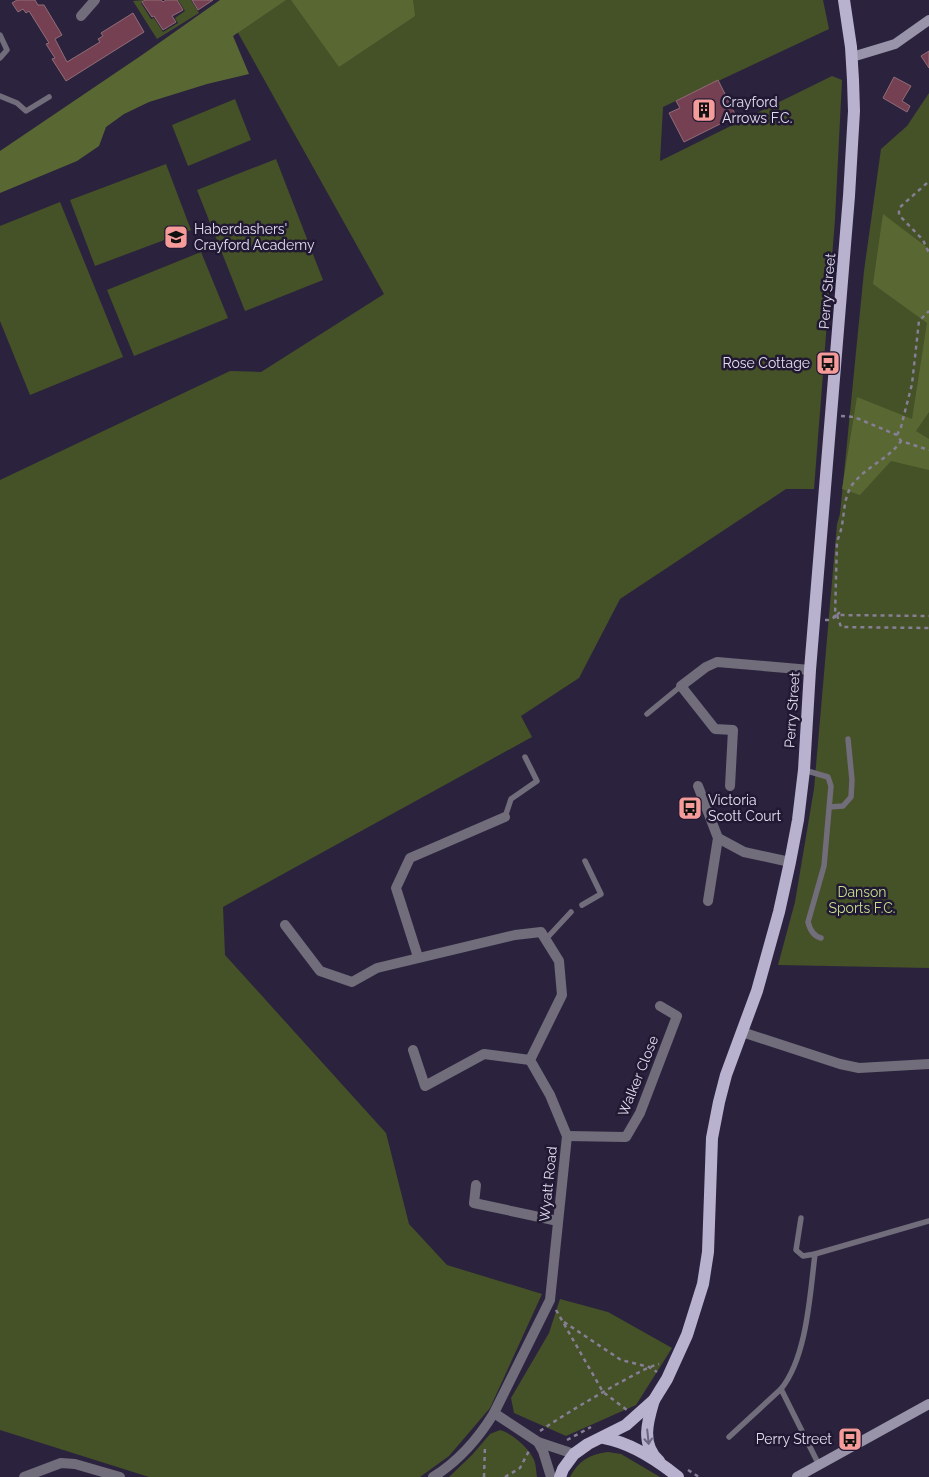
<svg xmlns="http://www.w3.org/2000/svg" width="929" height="1477" viewBox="0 0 929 1477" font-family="Raleway,sans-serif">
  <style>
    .green { fill: #455126 }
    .forest { fill: #596833 }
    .building { fill: #764053; stroke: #906c77 }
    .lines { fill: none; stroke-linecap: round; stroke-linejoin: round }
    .path { stroke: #867f96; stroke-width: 2.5; stroke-dasharray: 4 4; stroke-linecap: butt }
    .lane { stroke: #716d7b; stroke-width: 5.5 }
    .street { stroke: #716d7b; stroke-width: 10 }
    .secondary { stroke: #9994aa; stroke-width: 10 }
    .primary { stroke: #b9b2cf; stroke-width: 12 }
    .oneway { stroke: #6d6681 }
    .labels { text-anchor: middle; stroke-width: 5; stroke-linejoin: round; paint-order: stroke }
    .poi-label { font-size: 14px; fill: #e2ddef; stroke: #211933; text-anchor: start }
    .street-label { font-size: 14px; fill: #e2ddef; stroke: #211933 }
    .park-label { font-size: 14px; fill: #c7df8e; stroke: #211933 }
  </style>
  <rect width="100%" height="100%" fill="#2b233e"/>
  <g class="green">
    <polygon points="144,0 141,3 151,19 154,18 163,32 178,23 175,18 185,11 178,0 191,0 199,13 157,39 133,1"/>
    <polygon points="233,0 823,0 829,29 663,107 660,161 832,76 842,80 835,219 814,489 786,489 620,599 579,678 521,716 532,737 223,907 225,955 386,1133 409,1224 447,1265 542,1294 490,1408 449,1456 420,1477 149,1477 0,1430 0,480 230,371 261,372 384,294 223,6"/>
    <polygon points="929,93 929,968 778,965 795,902 814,789 837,524 840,514 864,271 881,149 907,126"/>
    <polygon points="235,99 251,140 188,166 172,125"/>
    <polygon points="276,159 323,280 245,311 197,190"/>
    <polygon points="166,164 191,230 95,266 70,200"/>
    <polygon points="60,202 123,357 30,395 0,321 0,226"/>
    <polygon points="201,252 228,318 134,356 107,290"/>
    <polygon points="560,1299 608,1312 672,1348 636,1405 566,1436 514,1413 511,1398 549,1333"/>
    <path d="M 500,1430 C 511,1433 528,1447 533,1458 C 536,1463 536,1470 537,1477 L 449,1477 L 472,1455 L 490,1434 Z"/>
    <path d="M 608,1452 L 621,1454 L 660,1477 L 570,1477 C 578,1461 590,1454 608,1452 Z"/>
  </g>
  <g class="forest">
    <polygon points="220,0 286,0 233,36 249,74 207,84 149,102 124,114 106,127 99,146 77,161 0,193 0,151 142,55"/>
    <polygon points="291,0 413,0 415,16 339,67"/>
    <polygon points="883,214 929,249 929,412 916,431 929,439 929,470 891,461 860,495 842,489 857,397 912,419 927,323 873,284"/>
  </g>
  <g class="building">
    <polygon points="17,0 35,0 38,5 44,5 62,35 55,39 67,62 100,42 98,39 103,36 101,33 133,13 144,32 66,81 52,59 55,58 46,44 49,43 29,11 26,13 23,9 18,12 12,3"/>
    <polygon points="145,0 161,0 163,2 166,0 177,0 183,10 172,16 176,22 163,30 154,16 152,17 142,2"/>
    <polygon points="192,0 213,0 198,10"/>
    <polygon points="929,51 929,68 921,56"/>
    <polygon points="894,77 911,86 902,101 910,106 907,112 883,98"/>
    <polygon points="718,80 736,116 684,142 669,113 680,108 676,101"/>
  </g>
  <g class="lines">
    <g class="path">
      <polyline points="927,183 899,208 899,215 923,240 929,253"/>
      <polyline points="841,416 854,417 897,435 901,441 929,450"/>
      <polyline points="897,435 901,427 912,384 919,321 929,311"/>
      <polyline points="837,615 841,627 929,628"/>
      <polyline points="837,615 840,612"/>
      <polyline points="833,617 837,615 929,616"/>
      <path d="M 825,620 L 828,620 L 835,617 L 837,541 C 846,523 841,502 852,485 C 865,467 890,458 901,441"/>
      <polyline points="556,1310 603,1392 627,1410"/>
      <polyline points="564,1322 621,1360 649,1367 657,1372"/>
      <path d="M 540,1431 C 565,1414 591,1399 617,1384 C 631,1377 644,1368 659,1364"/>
      <polyline points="567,1440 591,1427"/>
      <polyline points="688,1470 699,1477"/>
      <polyline points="484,1477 485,1446"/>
      <polyline points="505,1477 520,1468 530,1449"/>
    </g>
    <g class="lane">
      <polyline points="0,35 7,50 0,58"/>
      <polyline points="0,96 17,103 26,111 49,97"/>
      <polyline points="647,714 681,686"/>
      <path d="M 804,770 L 828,777 L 831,786 L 824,866 L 808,922 C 810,930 813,936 821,938"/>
      <polyline points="830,807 843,806 851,797 852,780 848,739"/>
      <polyline points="505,817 511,799 537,781 525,757"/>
      <polyline points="582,905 601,894 585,861"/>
      <polyline points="546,939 571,912"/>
      <path d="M 801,1218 L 796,1250 L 803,1256 L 815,1254 C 810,1294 807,1357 781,1389 L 819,1465"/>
      <polyline points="815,1254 929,1221"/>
      <polyline points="729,1437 781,1389"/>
    </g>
    <g class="street">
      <polyline points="81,16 95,0"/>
      <polyline points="698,786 718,838 708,901"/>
      <polyline points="730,786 733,730 715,729 681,686 706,667 717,662 810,670"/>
      <polyline points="718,838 744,852 790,862"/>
      <path d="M 285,925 L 320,971 L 352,982 L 377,968 L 515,935 L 541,932 L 559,961 L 562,995 L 530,1060 L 550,1095 L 567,1136 L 550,1300 L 494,1413 C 478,1439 459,1461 433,1477"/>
      <polyline points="418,957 396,888 410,858 505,817"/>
      <polyline points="742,1032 840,1064 859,1068 929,1064"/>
      <polyline points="413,1050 425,1086 484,1054 530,1060"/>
      <polyline points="567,1136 626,1137 640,1113 677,1016 660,1006"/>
      <polyline points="476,1185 474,1203 558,1221"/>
      <polyline points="494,1413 538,1442 574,1454"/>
      <polyline points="538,1442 543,1451 551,1477"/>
      <polyline points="24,1477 61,1463 75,1464 120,1477"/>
    </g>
    <g class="secondary">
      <polyline points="852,57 895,44 929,20"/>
      <polyline points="797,1477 929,1404"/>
    </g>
    <g class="primary">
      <path d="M 654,1400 C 648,1420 640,1444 659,1461"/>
      <path d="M 604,1438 C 631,1443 657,1460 678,1477"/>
      <polyline points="560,1477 563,1469 574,1454 588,1444 626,1425 654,1400 667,1379 687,1335 703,1284 708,1252 712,1138 719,1102 726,1075 757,991 779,912 790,862 798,820 804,770 810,670 849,196 854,111 853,80 851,47 844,0"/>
    </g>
  </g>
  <defs><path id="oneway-shaft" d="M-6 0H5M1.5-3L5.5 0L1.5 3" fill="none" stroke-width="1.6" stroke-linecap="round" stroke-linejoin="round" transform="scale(1.25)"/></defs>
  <use class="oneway" href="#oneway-shaft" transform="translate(648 1437) rotate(84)"/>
  <defs>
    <g id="building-square" transform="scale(1.25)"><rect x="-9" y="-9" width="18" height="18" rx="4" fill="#f59b9a" stroke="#211933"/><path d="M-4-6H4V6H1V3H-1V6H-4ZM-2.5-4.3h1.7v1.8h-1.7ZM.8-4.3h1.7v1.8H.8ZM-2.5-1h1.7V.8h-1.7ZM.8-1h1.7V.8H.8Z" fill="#111"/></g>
    <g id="school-square" transform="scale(1.25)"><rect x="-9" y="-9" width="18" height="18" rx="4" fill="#f59b9a" stroke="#211933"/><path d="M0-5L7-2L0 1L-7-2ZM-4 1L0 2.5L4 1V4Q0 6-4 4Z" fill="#111"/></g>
    <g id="bus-square" transform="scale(1.25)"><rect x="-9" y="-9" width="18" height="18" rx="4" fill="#f59b9a" stroke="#211933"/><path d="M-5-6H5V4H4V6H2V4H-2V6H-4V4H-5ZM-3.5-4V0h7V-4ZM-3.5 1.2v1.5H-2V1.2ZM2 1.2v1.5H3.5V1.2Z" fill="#111"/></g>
  </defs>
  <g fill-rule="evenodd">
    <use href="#building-square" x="704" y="110"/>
    <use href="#school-square" x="176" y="237"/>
    <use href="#bus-square" x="828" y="363"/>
    <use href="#bus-square" x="690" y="808"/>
    <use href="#bus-square" x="850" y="1439"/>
  </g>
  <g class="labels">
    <g class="poi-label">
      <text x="722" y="107">Crayford<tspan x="722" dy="16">Arrows F.C.</tspan></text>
      <text x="194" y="234">Haberdashers'<tspan x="194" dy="16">Crayford Academy</tspan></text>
      <text x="810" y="368" text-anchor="end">Rose Cottage</text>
      <text x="708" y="805">Victoria<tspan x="708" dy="16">Scott Court</tspan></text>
      <text x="832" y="1444" text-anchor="end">Perry Street</text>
    </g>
    <g class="street-label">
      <text transform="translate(827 291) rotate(-85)" y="5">Perry Street</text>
      <text transform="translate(792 710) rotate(-86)" y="5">Perry Street</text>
      <text transform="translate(638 1076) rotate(-68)" y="5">Walker Close</text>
      <text transform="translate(548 1184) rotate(-84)" y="5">Wyatt Road</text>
    </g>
    <g class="park-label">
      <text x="862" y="897">Danson<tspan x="862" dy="16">Sports F.C.</tspan></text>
    </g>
  </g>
</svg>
